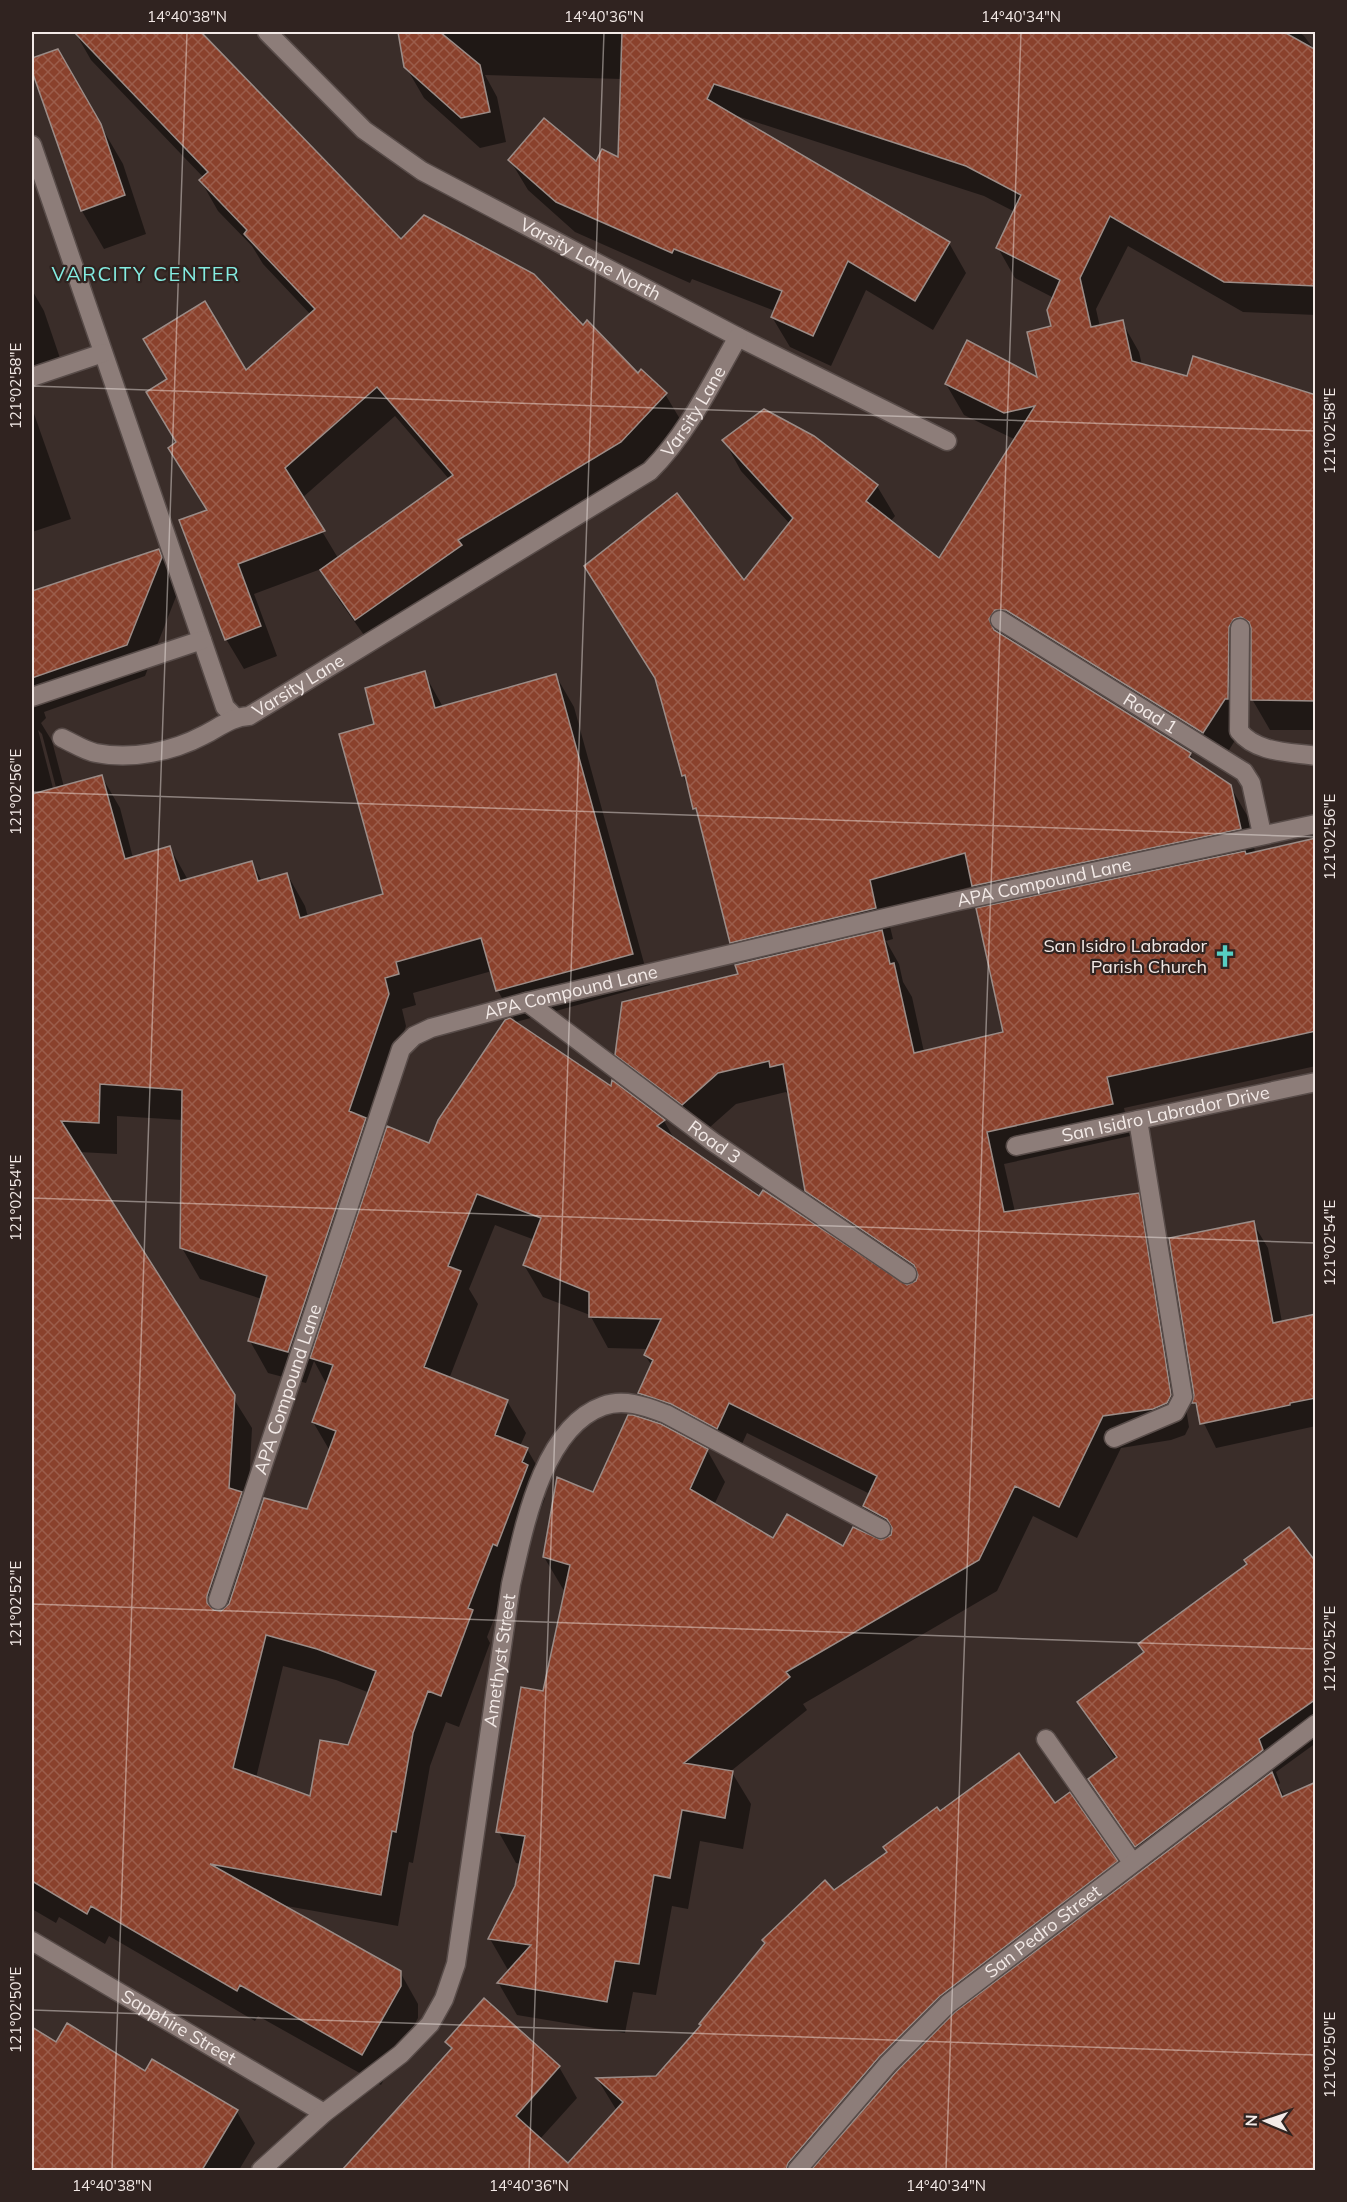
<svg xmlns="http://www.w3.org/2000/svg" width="1347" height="2202" viewBox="0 0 1347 2202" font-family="Mulish,sans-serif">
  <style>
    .shadow { fill: #0007; fill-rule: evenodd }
    .building { fill: url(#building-cross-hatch); stroke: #9b8c87; stroke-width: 1.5; fill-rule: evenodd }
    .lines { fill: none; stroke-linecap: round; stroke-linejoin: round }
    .minor-casing { stroke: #584c49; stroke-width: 21 }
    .minor { stroke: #8d7d79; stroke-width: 18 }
    .ticks { fill: none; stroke: #f3eae7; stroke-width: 1.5; stroke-opacity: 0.45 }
    .labels { text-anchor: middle; stroke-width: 4.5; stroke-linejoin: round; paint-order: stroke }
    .street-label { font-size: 18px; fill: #f3eae7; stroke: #302320 }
    .poi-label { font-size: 18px; fill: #f3eae7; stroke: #302320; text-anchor: end }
    .neighbourhood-label { font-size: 20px; letter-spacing: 1.5px; fill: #84eee3; stroke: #302320 }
    .neatline { fill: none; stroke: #f3eae7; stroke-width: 2 }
    .ticks-label { font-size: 15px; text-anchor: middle; fill: #f3eae7 }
  </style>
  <defs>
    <pattern id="building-cross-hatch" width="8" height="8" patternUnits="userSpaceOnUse" patternTransform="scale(1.5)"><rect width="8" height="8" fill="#8a412c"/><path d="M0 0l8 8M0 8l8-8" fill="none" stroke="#9b5d4b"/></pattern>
  </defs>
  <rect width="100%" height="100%" fill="#3a2d29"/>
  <g class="shadow">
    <path d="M 75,32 L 199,32 L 401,241 L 583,327 L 638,375 L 665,394 L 683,424 L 638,472 L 374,649 L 339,600 L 321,569 L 254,594 L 277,656 L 244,669 L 226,639 L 208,511 L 177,443 L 169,380 L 245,372 L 311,315 L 263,264 L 252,246 L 218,211 L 201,181 L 204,178 L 91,60 ZM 395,416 L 449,479 L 338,558 L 302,498 Z"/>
    <path d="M 398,32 L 1299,32 L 1304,36 L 1316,52 L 1316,315 L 1243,312 L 1128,246 L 1096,309 L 1100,327 L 1122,322 L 1139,352 L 1142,365 L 1188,378 L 1316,396 L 1316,730 L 1270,730 L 1252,699 L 1253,647 L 1246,659 L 1242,729 L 1221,763 L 1025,641 L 1011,642 L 1190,754 L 1196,764 L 1230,786 L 1248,817 L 1255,852 L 1316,839 L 1316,1066 L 1124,1108 L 1130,1136 L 1004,1164 L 1015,1212 L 1138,1195 L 1156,1226 L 1189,1427 L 1185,1435 L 1171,1440 L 1121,1448 L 1077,1538 L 1033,1516 L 997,1591 L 803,1704 L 807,1710 L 731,1771 L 751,1804 L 743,1849 L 700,1841 L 688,1909 L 672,1906 L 656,1995 L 633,1992 L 625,2033 L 517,2015 L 499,1984 L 511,1970 L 508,1970 L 490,1939 L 517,1887 L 521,1864 L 516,1863 L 498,1831 L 544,1692 L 566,1590 L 563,1589 L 544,1557 L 594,1494 L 657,1425 L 639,1393 L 652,1366 L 645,1355 L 648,1349 L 608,1348 L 590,1315 L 543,1297 L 524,1265 L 535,1240 L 495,1225 L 469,1289 L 478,1304 L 449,1379 L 507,1401 L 526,1433 L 520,1446 L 527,1449 L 545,1480 L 541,1491 L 545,1498 L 515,1576 L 511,1575 L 487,1637 L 490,1643 L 459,1727 L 446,1722 L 430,1766 L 413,1863 L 409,1862 L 398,1926 L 281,1905 L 400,1972 L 418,2004 L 418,2018 L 381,2085 L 258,2016 L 255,2021 L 109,1936 L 105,1944 L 59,1917 L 56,1923 L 32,1909 L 32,593 L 158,551 L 179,589 L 145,676 L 44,712 L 46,718 L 41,723 L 52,741 L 64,787 L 102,777 L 120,808 L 133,858 L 170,848 L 188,880 L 252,863 L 262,881 L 287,874 L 305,906 L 308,917 L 385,895 L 376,725 L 424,673 L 443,707 L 556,676 L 574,707 L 650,985 L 516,1022 L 498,991 L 492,971 L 413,993 L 416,1005 L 402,1009 L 406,1026 L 371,1129 L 382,1148 L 664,1121 L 675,1140 L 760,1198 L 900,1285 L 912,1286 L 914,1283 L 825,1222 L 806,1190 L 790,1098 L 786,1092 L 736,1104 L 701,1135 L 635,1086 L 617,1054 L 740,975 L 744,964 L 731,942 L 699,815 L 683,776 L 744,583 L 790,524 L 741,471 L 724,440 L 877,486 L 895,516 L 890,522 L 939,560 L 1016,440 L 964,415 L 946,384 L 1040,380 L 1053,327 L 1054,298 L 1015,278 L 998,248 L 1015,212 L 984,196 L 734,115 L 949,243 L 966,273 L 933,330 L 866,290 L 831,366 L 790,347 L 772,317 L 775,311 L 692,279 L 690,283 L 575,232 L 528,190 L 510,160 L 597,164 L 619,159 L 622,79 L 485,75 L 497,97 L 506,142 L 480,148 L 424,98 L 406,67 ZM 38,730 L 42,734 L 58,795 L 55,796 ZM 973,886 L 986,908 L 1005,1034 L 924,1052 L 912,997 L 903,982 L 899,964 L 886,941 L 893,939 L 886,910 ZM 117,1116 L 183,1120 L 182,1248 L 200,1279 L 262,1299 L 250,1341 L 268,1373 L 306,1383 L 314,1361 L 327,1385 L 313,1422 L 330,1451 L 307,1511 L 258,1521 L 248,1504 L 252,1428 L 79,1152 L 117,1154 ZM 670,1429 L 691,1435 L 735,1459 L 747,1433 L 870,1494 L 864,1506 L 885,1539 L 844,1548 L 773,1540 L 714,1505 L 725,1482 L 707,1450 ZM 283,1666 L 336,1680 L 370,1693 L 349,1747 L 311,1798 L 256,1778 Z"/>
    <polygon points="57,51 123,164 146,234 104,249 82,211 32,67 32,60"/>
    <polygon points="32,290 44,311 64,370 32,381"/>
    <polygon points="32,408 71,519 32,532"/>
    <polygon points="1253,1223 1268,1248 1282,1322 1316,1316 1316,1426 1216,1448 1194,1403"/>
    <polygon points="1316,1565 1316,1743 1276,1772 1280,1783 1278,1785 1285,1797 1316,1784 1316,2170 344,2170 452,2050 447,2042 559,2067 577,2098 540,2139 568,2165 617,2111 598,2080 657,2078 834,1892 939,1813 1055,1805 1116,1862 1128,1883 1148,1868 1090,1779 1116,1760 1079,1702"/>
    <polygon points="32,2029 57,2044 146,2073 237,2112 255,2143 239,2170 32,2170"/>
  </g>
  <g class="building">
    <polygon points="74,32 201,32 401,239 424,215 534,274 583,325 587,320 638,373 641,369 667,393 621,442 458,540 462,545 355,620 320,570 453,475 377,387 285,468 325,531 238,564 261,626 225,640 179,520 207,510 168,448 176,442 146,392 167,379 143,339 205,301 246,370 315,309 244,234 247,230 199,180 208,172"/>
    <polygon points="398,32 440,32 480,65 490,112 461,118 404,67"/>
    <polygon points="622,32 1284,32 1316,50 1316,286 1224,282 1110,216 1080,278 1091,327 1123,320 1132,361 1187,376 1193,356 1316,395 1316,701 1251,700 1251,628 1249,622 1241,617 1234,619 1229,627 1228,699 1225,699 1203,733 1006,610 995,610 989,619 994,630 1191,753 1189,757 1231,785 1241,829 972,886 965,853 870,880 876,908 730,943 696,808 693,809 685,775 682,776 655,678 584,566 677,493 744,580 793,518 722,440 764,409 814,436 878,485 866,501 939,558 1035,406 1004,413 945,384 967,340 1037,377 1027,332 1051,326 1047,310 1060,280 996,248 1021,195 966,166 714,84 707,99 950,242 915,301 848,261 813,336 771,317 782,291 674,249 672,253 556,202 508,160 544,118 596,161 602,149 618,157"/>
    <polygon points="58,49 101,124 125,195 81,211 32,71 32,58"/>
    <polygon points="159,549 162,557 127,645 32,678 32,591"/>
    <path d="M 425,671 L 435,708 L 556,674 L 633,954 L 496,991 L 481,938 L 396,962 L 399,974 L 385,978 L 389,994 L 349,1111 L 366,1118 L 288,1352 L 248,1341 L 267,1276 L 180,1248 L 182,1090 L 100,1084 L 99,1123 L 61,1121 L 235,1395 L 229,1488 L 242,1492 L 207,1596 L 207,1603 L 214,1610 L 221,1611 L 229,1604 L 264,1498 L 307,1509 L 336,1431 L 312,1422 L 333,1365 L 310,1358 L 387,1126 L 429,1143 L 438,1120 L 505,1020 L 510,1018 L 611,1086 L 612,1080 L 665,1120 L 657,1126 L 759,1196 L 763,1190 L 907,1285 L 916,1281 L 918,1275 L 914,1265 L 805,1191 L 783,1064 L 770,1067 L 769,1061 L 718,1073 L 682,1105 L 615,1055 L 622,1002 L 738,974 L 735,965 L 882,930 L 890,964 L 894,963 L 914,1053 L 1003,1032 L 976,908 L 1245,851 L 1246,854 L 1316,838 L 1316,1031 L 1107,1077 L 1113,1104 L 987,1132 L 1004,1212 L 1139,1193 L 1171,1395 L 1167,1403 L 1153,1409 L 1103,1416 L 1059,1507 L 1015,1486 L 979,1560 L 786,1672 L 790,1677 L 684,1763 L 733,1771 L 725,1818 L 682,1810 L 670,1878 L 654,1875 L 639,1964 L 615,1961 L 607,2002 L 497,1983 L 531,1945 L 488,1939 L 515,1886 L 525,1836 L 496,1832 L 521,1687 L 543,1691 L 570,1565 L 543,1557 L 557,1477 L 593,1492 L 628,1415 L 633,1415 L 661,1424 L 708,1449 L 690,1489 L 773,1538 L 787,1514 L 843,1546 L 853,1527 L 881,1540 L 891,1535 L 892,1528 L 887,1519 L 863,1506 L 877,1476 L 729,1403 L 717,1429 L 671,1404 L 638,1393 L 653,1360 L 644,1355 L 661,1319 L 589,1317 L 589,1292 L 523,1265 L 541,1218 L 477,1194 L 448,1266 L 461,1271 L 424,1367 L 508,1400 L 495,1435 L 528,1448 L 522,1462 L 528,1465 L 497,1546 L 493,1544 L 468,1608 L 473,1610 L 441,1696 L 428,1691 L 413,1733 L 396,1832 L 392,1831 L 381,1895 L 210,1864 L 401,1971 L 401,1986 L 362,2055 L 240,1985 L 237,1991 L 91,1906 L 87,1914 L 32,1881 L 32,794 L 102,775 L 125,859 L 170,846 L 180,881 L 252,861 L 258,881 L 287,873 L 300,918 L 383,894 L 339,734 L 374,724 L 365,688 ZM 266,1635 L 317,1649 L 376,1671 L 348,1745 L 320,1740 L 310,1796 L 233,1768 Z"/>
    <polygon points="1254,1221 1273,1323 1316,1314 1316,1398 1290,1403 1290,1405 1200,1424 1196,1403 1192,1403 1194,1395 1169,1238"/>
    <polygon points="1289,1527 1316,1562 1316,1699 1259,1739 1263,1750 1135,1847 1088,1779 1117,1757 1077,1702 1144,1652 1138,1644 1247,1564 1244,1560"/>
    <polygon points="1019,1753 1055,1803 1070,1792 1118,1861 940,1996 879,2057 788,2163 786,2170 342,2170 452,2048 445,2042 484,1998 560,2066 516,2116 568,2163 623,2102 596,2078 656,2076 701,2025 699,2024 765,1943 762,1940 825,1880 834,1890 887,1852 883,1847 937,1807 940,1811"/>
    <polygon points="1272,1772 1282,1797 1316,1782 1316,2170 811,2170 896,2072 955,2012"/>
    <polygon points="67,2023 145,2071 152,2059 238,2110 202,2170 32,2170 32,2027 56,2042"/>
  </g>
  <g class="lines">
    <g class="minor-casing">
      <g id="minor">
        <path id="s1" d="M 267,32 L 364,130 L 422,171 L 738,337 L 947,441"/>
        <polyline points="32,145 225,707 235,717"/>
        <polyline points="32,377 103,353"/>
        <path id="s2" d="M 1000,620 L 1244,772 L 1251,783 L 1262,834"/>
        <path d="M 1240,628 L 1239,731 C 1256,753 1290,752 1316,756"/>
        <polyline points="32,697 202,640"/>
        <path id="s3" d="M 62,738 C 73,743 85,751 96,753 C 131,760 172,752 204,735 C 220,727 231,717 249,716 L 650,471 C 688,433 711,384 738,337"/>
        <path id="s4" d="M 527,1002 L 713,1142 L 907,1274"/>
        <path id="s5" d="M 1016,1146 L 1316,1082"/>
        <polyline points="1114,1438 1175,1412 1183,1397 1138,1120"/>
        <path id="s6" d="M 218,1600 L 401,1049 L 414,1036 L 431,1028 L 527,1002 L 953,902 L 1316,824"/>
        <polyline points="1046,1739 1132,1862"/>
        <path id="s7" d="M 32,1941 L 324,2113"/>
        <path id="s8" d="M 261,2170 L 324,2113 L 401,2054 L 430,2024 L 444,1999 L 456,1964 L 511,1584 C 524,1528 542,1428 603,1406 C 624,1398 647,1407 666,1414 L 881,1529"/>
        <path id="s9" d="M 797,2170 L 888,2064 L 948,2004 L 1316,1724"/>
      </g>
    </g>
    <use href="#minor" class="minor"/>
  </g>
  <path class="ticks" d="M 32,386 L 1316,431M 32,792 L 1316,837M 32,1198 L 1316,1243M 32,1604 L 1316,1649M 32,2010 L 1316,2055M 112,2170 L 187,32M 529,2170 L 604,32M 946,2170 L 1021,32"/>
  <defs>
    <g id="church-bare" transform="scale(1.8)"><path d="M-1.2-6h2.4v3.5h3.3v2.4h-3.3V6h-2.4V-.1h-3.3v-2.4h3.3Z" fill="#56cec3" stroke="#302320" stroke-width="2.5" paint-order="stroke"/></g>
  </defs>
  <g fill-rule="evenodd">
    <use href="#church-bare" x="1225" y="956"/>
  </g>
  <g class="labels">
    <g class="street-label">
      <text dy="6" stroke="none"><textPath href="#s1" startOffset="399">Varsity Lane North</textPath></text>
      <text dy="6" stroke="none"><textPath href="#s3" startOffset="742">Varsity Lane</textPath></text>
      <text dy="6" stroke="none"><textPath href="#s3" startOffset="256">Varsity Lane</textPath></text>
      <text dy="6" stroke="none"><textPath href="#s2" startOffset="177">Road 1</textPath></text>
      <text dy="6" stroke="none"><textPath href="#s6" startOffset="1248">APA Compound Lane</textPath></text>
      <text dy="6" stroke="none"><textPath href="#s6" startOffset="762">APA Compound Lane</textPath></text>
      <text dy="6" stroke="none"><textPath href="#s5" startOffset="153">San Isidro Labrador Drive</textPath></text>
      <text dy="6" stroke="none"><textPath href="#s4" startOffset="234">Road 3</textPath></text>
      <text dy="6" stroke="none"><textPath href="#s6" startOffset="222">APA Compound Lane</textPath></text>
      <text dy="6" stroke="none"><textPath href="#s8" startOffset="596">Amethyst Street</textPath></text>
      <text dy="6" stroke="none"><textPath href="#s9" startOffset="344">San Pedro Street</textPath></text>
      <text dy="6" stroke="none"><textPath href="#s7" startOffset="170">Sapphire Street</textPath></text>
    </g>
    <g class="poi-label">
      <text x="1207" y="952">San Isidro Labrador<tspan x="1207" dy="21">Parish Church</tspan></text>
    </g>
    <g class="neighbourhood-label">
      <text x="146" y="281">VARCITY CENTER</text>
    </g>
  </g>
  <rect width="1347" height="2202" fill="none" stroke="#302320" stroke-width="66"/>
  <g transform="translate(1266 2121) rotate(272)" stroke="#302320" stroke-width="4.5" paint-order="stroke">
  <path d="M0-4.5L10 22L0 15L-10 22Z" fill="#f3eae7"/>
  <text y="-9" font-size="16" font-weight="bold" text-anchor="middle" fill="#f3eae7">N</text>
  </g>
  <rect x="33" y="33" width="1281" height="2136" class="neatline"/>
  <g class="ticks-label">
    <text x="187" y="22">14°40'38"N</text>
    <text x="604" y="22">14°40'36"N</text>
    <text x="1021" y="22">14°40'34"N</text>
    <text transform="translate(16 386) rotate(-90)" y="5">121°02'58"E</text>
    <text transform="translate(1330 431) rotate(-90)" y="5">121°02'58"E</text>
    <text transform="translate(16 792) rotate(-90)" y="5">121°02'56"E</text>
    <text transform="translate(1330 837) rotate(-90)" y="5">121°02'56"E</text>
    <text transform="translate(16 1198) rotate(-90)" y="5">121°02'54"E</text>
    <text transform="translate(1330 1243) rotate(-90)" y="5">121°02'54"E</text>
    <text transform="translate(16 1604) rotate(-90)" y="5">121°02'52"E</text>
    <text transform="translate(1330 1649) rotate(-90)" y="5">121°02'52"E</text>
    <text transform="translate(16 2010) rotate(-90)" y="5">121°02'50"E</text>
    <text transform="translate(1330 2055) rotate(-90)" y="5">121°02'50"E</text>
    <text x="112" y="2191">14°40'38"N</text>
    <text x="529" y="2191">14°40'36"N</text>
    <text x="946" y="2191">14°40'34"N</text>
  </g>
</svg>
